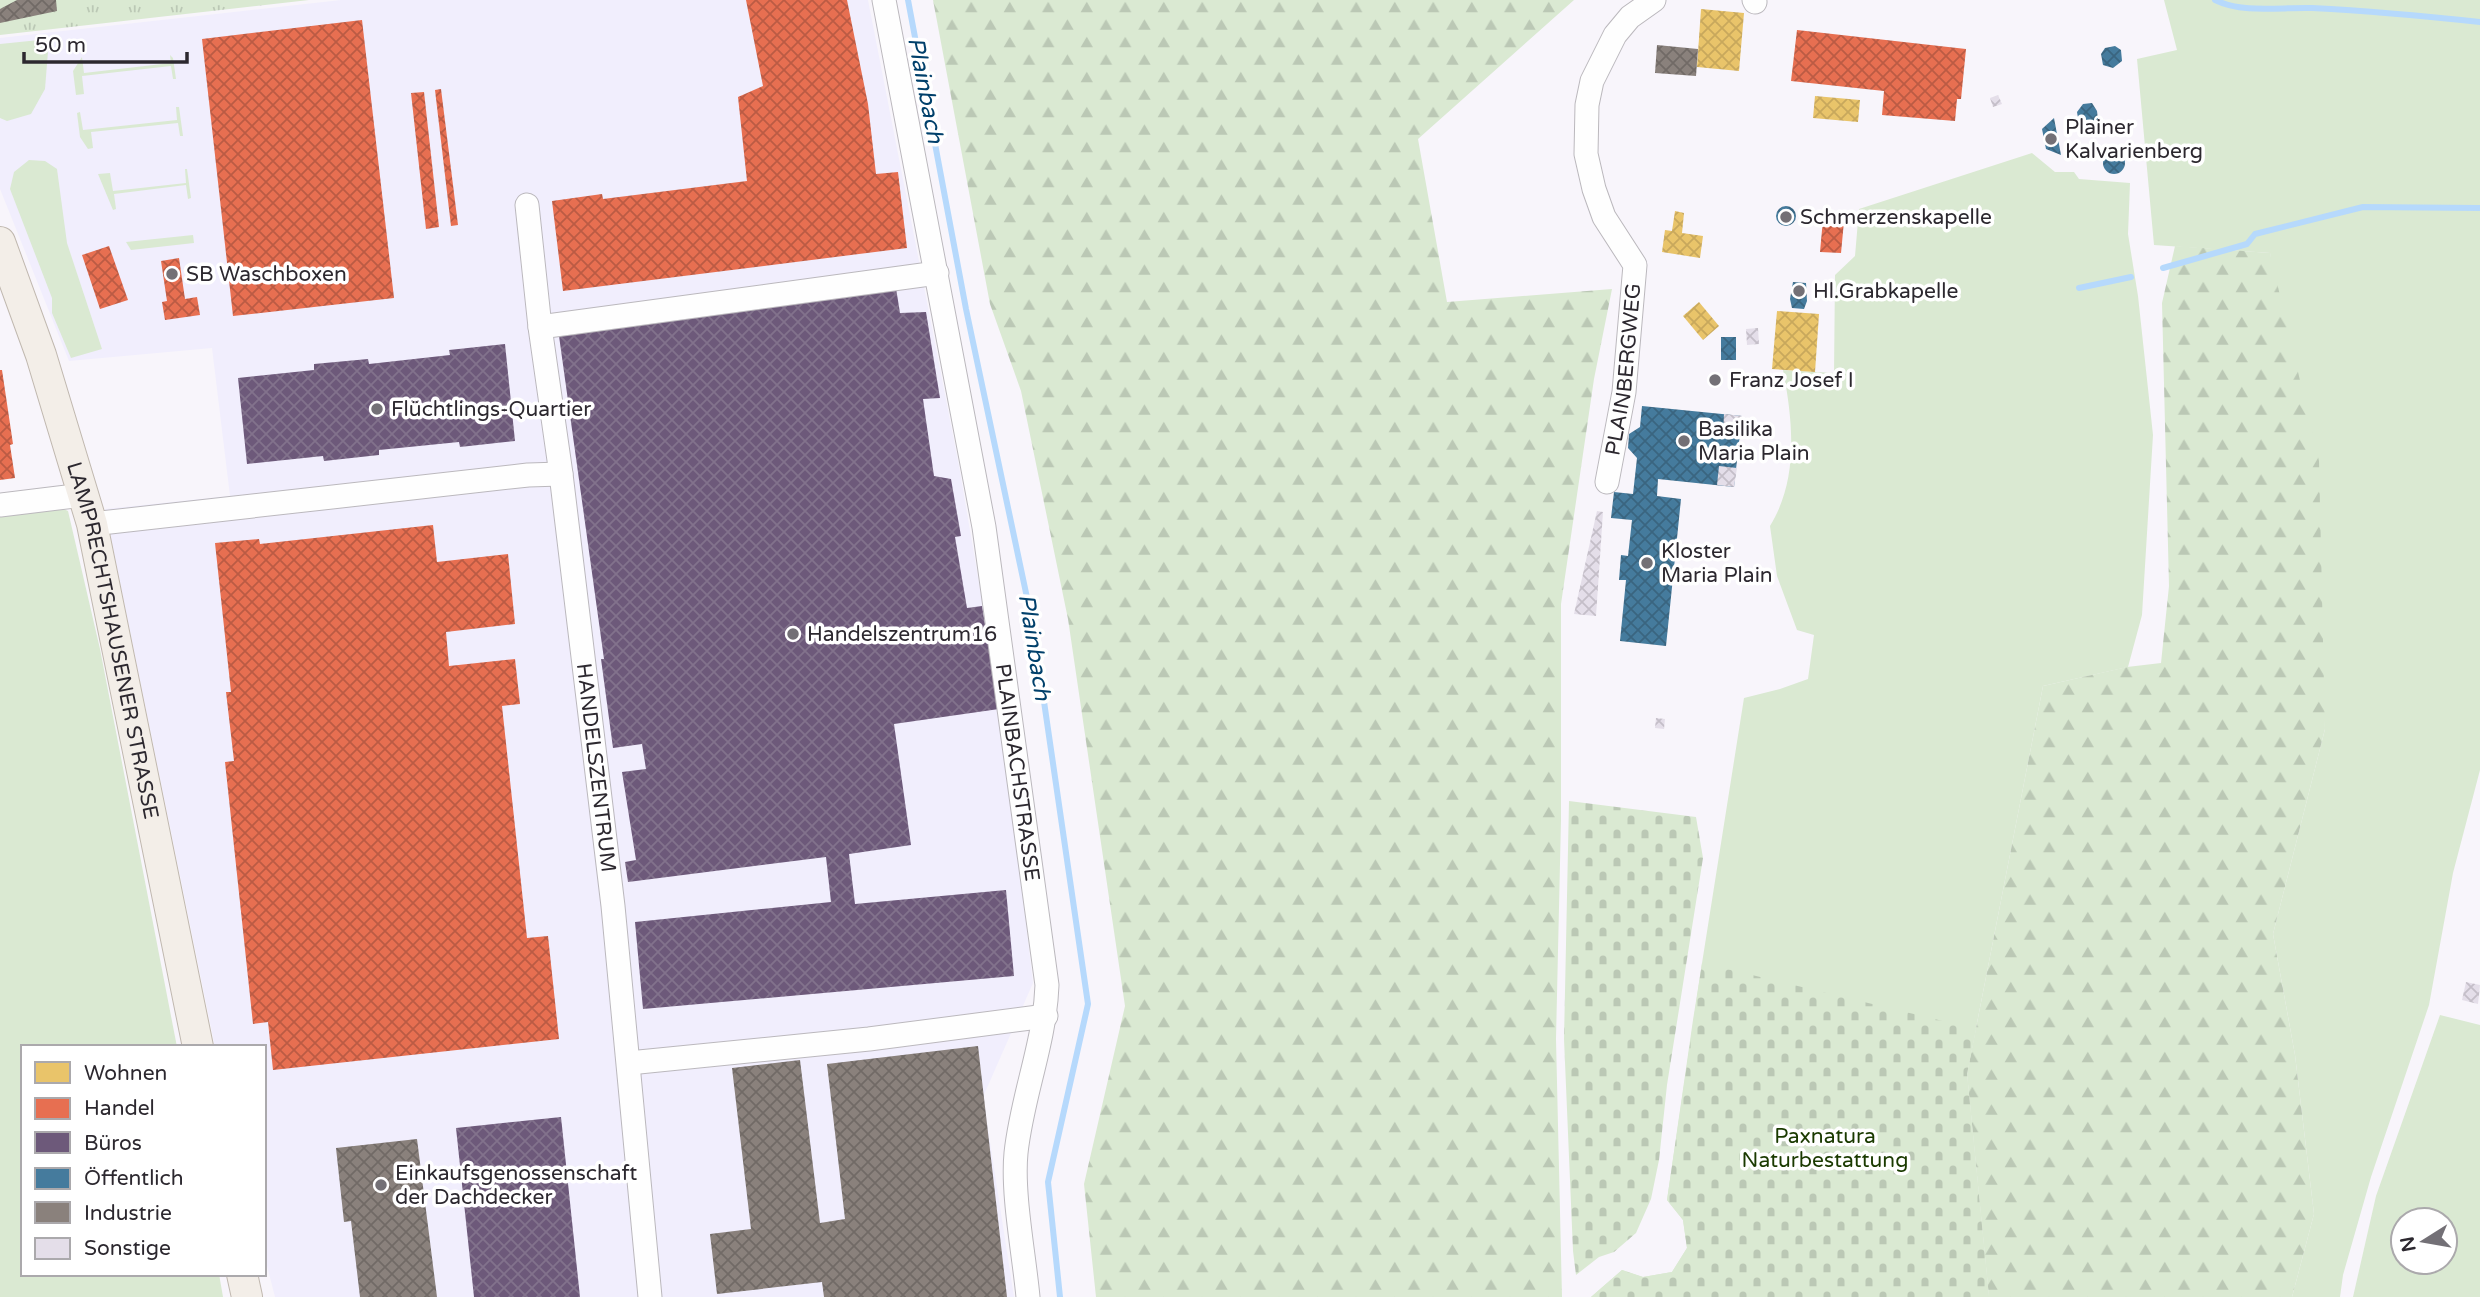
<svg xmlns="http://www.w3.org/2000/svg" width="2480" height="1297" viewBox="0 0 2480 1297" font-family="'Varela Round',sans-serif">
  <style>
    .commercial { fill: #f1eefd }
    .green { fill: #dae9d2; fill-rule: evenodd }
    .forest { fill: url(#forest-firs) }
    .cemetery { fill: url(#cemetery-stones) }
    .park { fill: url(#park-tufts) }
    .homes { fill: url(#homes-cross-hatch) }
    .shops { fill: url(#shops-cross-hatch) }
    .offices { fill: url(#offices-cross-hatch) }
    .public { fill: url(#public-cross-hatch) }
    .industry { fill: url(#industry-cross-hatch) }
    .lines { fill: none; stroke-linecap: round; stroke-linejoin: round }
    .stream { stroke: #b6d9fc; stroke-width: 6 }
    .building { fill: url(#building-cross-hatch) }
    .minor-casing { stroke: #bbb8bd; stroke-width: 25 }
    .major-casing { stroke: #c0b8af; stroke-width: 32 }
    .minor { stroke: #fefefe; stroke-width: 23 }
    .major { stroke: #f3eee8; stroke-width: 30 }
    .poi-dot { fill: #737076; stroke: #fff; stroke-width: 2.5 }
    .labels { text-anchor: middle; stroke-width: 7; stroke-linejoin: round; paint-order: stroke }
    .poi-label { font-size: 21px; fill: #2c282f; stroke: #fff; text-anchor: start }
    .street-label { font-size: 21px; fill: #2c282f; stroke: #fff }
    .park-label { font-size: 21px; fill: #1a3a00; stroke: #fff }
    .water-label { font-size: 23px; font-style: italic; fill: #01406b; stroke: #fff }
  </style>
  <defs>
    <pattern id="forest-firs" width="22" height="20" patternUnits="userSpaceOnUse" patternTransform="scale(1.75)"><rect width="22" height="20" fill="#dae9d2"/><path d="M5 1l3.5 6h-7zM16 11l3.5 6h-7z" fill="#bbc8b5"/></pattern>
    <pattern id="cemetery-stones" width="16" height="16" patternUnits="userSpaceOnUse" patternTransform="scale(1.75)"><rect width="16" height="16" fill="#dae9d2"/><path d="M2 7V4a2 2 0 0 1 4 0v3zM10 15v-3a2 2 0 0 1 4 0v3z" fill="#bbc8b5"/></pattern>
    <pattern id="park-tufts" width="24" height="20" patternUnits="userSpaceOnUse" patternTransform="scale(1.75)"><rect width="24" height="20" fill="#dae9d2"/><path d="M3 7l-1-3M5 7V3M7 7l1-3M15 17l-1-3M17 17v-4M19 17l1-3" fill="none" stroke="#bbc8b5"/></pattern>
    <pattern id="homes-cross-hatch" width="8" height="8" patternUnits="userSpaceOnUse" patternTransform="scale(1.75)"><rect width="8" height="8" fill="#e9c46a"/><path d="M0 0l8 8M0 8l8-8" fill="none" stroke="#c8a85c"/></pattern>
    <pattern id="shops-cross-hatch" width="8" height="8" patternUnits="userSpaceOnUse" patternTransform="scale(1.75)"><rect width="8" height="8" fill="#e76f51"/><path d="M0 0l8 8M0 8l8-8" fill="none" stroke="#bb5b44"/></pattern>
    <pattern id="offices-cross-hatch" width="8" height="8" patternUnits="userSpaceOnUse" patternTransform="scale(1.75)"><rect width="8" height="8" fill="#6d597a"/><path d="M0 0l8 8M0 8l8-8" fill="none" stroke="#82728c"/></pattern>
    <pattern id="public-cross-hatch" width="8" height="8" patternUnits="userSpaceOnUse" patternTransform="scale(1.75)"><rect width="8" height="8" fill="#457b9d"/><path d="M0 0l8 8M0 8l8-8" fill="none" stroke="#3a6580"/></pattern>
    <pattern id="industry-cross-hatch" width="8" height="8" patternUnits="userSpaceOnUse" patternTransform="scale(1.75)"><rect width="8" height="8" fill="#8a817c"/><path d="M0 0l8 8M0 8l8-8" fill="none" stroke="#716a66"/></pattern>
    <pattern id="building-cross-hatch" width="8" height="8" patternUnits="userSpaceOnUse" patternTransform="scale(1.75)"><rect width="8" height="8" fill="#e4dee9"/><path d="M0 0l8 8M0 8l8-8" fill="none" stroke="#c4bec8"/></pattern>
  </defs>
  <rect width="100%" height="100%" fill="#f8f5fb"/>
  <polygon class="commercial" points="341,0 868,0 959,466 1001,712 1033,983 983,1097 1014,1297 275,1297 264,1254 264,1047 215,1047 105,509 230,496 212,348 69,361 0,189 0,38"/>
  <g class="green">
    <polygon points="2164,0 2480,0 2480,770 2453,873 2429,1005 2371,1177 2343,1275 2340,1297 2292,1297 2314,1214 2295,1055 2273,934 2325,729 2270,253 2154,245 2137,59 2177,50"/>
    <polygon points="49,39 45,89 31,114 7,121 0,118 0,44"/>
    <polygon points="170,55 173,58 176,79 173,79 171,66 82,76 84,94 76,95 73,71 82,57 84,73 171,63"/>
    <polygon points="176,107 179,107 183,136 180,136 178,123 91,132 93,148 88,149 80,137 77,113 80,112 83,130 177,120"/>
    <path d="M 2032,153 L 2055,172 L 2074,172 L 2079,179 L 2130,183 L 2128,234 L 2138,296 L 2153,435 L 2142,615 L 2128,667 L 2043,686 L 1967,1074 L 1989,1297 L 1591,1297 L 1622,1270 L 1643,1277 L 1672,1272 L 1687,1248 L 1683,1220 L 1667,1200 L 1693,1020 L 1744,698 L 1780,689 L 1808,679 L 1814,635 L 1797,630 L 1777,576 L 1770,526 C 1799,479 1793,421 1783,370 L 1834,373 L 1835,275 L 1855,256 L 1859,209 Z"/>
    <polygon points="29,160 45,161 57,169 67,243 102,349 71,358 52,313 52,298 10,189 14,172"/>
    <polygon points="185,169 187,169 191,198 188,199 186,185 114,194 116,209 113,210 98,174 110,173 113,191 186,183"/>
    <polygon points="193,235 194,243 131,250 126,242"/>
    <polygon points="55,505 68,511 100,649 177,1047 23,1047 23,1274 219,1274 223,1297 0,1297 0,513"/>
    <path d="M 2440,1015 L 2480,1025 L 2480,1297 L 2353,1297 L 2376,1196 ZM 2403,1220 L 2445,1220 L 2445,1262 L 2403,1262 Z"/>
  </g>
  <g class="forest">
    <polygon points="933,0 1574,0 1418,139 1447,302 1612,289 1594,379 1561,604 1561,820 1556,1039 1562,1297 1096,1297 1084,1184 1125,1006 1068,619 1021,391 990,304"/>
    <polygon points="2175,246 2270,253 2319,461 2325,729 2273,934 2295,1055 2314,1214 2292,1297 1989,1297 1967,1074 2043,686 2127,667 2161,663 2169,586 2162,303"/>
  </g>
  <g class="cemetery">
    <polygon points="1569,801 1696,817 1703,858 1667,1085 1659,1160 1651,1199 1636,1233 1614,1252 1599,1257 1576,1275 1573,1251 1564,1039"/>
    <polygon points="1702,963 1976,1029 1967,1074 1989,1297 1591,1297 1622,1270 1643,1277 1672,1272 1687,1248 1683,1220 1667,1200"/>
  </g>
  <polygon class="park" points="0,0 309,0 0,35"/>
  <g class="homes">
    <polygon points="1701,9 1744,13 1739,71 1697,67"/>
    <polygon points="1815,96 1860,100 1858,122 1813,118"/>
    <polygon points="1675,211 1684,213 1682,233 1703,236 1700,258 1662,252 1665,230 1672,231"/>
    <polygon points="1699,302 1719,326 1703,340 1683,316"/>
    <polygon points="1777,311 1819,314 1815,372 1772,369"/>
  </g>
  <g class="shops">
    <polygon points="746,0 847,0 868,104 876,174 898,172 907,248 563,291 552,201 602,194 603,199 747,181 738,97 763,86"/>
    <polygon points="362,20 394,298 233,316 202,39"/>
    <polygon points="1797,30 1966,49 1961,99 1957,99 1955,121 1882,115 1884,91 1791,81"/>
    <polygon points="441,89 458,225 451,226 435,90"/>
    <polygon points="424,92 439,227 426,229 411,93"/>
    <polygon points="1823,219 1844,221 1841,253 1820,252"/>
    <polygon points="109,246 128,300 100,309 82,255"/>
    <polygon points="179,258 185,299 197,297 200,315 165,320 162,302 167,301 161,261"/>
    <polygon points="0,370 2,370 13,444 10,445 15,478 0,480"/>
    <polygon points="433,525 437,562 508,554 515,624 446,632 449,666 515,659 520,704 502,706 527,938 548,936 559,1039 273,1070 268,1022 253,1024 225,762 234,761 226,692 231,692 215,543 259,539 260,544"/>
  </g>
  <g class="offices">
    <polygon points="896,288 900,313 926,312 940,398 923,399 934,476 951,479 961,536 955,537 967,608 982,606 999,709 894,724 911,845 849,854 855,904 1006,890 1014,976 643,1009 635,922 831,902 826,857 628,882 625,862 636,860 622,772 646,769 642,744 613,748 601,659 604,659 559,336"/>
    <polygon points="505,344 515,441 460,447 459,442 379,450 379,455 324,461 323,456 247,464 238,378 314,370 314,364 368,359 369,364 450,355 449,350"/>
    <polygon points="561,1117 580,1297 474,1297 456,1128"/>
  </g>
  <g class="public">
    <polygon points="2115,46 2121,50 2122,61 2113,68 2103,65 2101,54 2105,48"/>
    <polygon points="2092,103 2097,111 2098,120 2092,129 2084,129 2079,124 2077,112 2083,104"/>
    <polygon points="2054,118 2061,155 2046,149 2042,129"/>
    <circle cx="2114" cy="163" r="11"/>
    <circle cx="1786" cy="216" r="10"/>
    <polygon points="1793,282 1806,283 1807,301 1804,309 1792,308 1790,299"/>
    <rect x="1721" y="337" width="15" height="23"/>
    <polygon points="1642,406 1742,416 1734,487 1658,479 1657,496 1681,499 1666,646 1620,641 1626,580 1619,580 1621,555 1628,556 1632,520 1611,518 1614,492 1633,494 1637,458 1628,448 1629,434 1640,427"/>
  </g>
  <g class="industry">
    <polygon points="17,0 56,0 57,11 0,23 0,9"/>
    <polygon points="1657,45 1698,49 1696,76 1655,73"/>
    <polygon points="978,1046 1007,1297 824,1297 822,1282 717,1294 710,1234 751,1229 732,1068 800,1060 820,1223 845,1219 827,1064"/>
    <polygon points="417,1139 437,1297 360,1297 351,1221 344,1222 336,1148"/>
  </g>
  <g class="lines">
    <g class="stream">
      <polyline points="908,0 966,309 1033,626 1088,1004 1048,1182 1060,1297"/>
      <path d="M 2215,0 C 2244,14 2280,7 2312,8 C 2368,11 2424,16 2480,22"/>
      <polyline points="2163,268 2247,244 2255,234 2363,207 2480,208"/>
      <polyline points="2079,288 2131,277"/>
    </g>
  </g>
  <g class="building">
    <polygon points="1998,95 2002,104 1993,107 1990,98"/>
    <polygon points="1758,328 1759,344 1747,345 1746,329"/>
    <polygon points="1724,414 1742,416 1740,435 1723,433"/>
    <polygon points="1719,466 1737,468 1734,487 1717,485"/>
    <polygon points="1597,511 1603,512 1596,616 1574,614"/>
    <polygon points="1656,718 1665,719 1664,729 1655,728"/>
    <polygon points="2466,982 2480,985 2478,1004 2462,1000"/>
  </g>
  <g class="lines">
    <g class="minor-casing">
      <g id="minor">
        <path id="s1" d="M 884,0 L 984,527 L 1047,985 C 1045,1043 1022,1096 1016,1153 C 1012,1194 1024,1254 1028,1297"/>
        <polyline points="1754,0 1755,2"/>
        <path id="s2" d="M 527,205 L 540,327 L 561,474 L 613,906 L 650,1297"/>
        <polyline points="540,327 937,273"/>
        <path id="s3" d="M 1607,482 L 1624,392 L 1635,265 L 1604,217 L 1594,189 L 1586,154 L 1587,105 L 1592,81 L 1615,35 L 1630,17 L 1654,0"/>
        <polyline points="0,505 83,495"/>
        <polyline points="92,524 528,475 561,474"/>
        <polyline points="629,1063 869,1039 1046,1016"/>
      </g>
    </g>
    <g class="major-casing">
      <g id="major">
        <path id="s4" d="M 0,242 L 41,355 L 92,524 L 198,1047"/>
        <polyline points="242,1274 247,1297"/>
      </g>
    </g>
    <use href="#minor" class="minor"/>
    <use href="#major" class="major"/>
  </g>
  <g class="poi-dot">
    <circle cx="2051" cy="139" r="7"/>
    <circle cx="1786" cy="217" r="7"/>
    <circle cx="172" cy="274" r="7"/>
    <circle cx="1799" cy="291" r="7"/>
    <circle cx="1715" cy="380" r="7"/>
    <circle cx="377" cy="409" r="7"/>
    <circle cx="1684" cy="441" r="7"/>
    <circle cx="1647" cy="563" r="7"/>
    <circle cx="793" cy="634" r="7"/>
    <circle cx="381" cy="1185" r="7"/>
  </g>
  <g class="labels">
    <g class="poi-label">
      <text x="2065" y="134">Plainer<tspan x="2065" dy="24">Kalvarienberg</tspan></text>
      <text x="1800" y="224">Schmerzenskapelle</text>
      <text x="186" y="281">SB Waschboxen</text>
      <text x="1813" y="298">Hl.Grabkapelle</text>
      <text x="1729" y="387">Franz Josef I</text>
      <text x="391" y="416">Flüchtlings-Quartier</text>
      <text x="1698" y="436">Basilika<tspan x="1698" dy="24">Maria Plain</tspan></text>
      <text x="1661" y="558">Kloster<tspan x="1661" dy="24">Maria Plain</tspan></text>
      <text x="807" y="641">Handelszentrum16</text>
      <text x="395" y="1180">Einkaufsgenossenschaft<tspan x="395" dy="24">der Dachdecker</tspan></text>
    </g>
    <g class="street-label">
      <text dy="7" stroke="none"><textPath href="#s3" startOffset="114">PLAINBERGWEG</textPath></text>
      <text dy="7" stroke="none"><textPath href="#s4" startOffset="415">LAMPRECHTSHAUSENER STRASSE</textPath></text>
      <text dy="7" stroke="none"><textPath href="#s2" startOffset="567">HANDELSZENTRUM</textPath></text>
      <text dy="7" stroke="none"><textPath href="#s1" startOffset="784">PLAINBACHSTRASSE</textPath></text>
    </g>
    <g class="park-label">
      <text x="1825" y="1143">Paxnatura<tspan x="1825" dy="24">Naturbestattung</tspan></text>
    </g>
    <g class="water-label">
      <text transform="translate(926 90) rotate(79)" y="8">Plainbach</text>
      <text transform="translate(1035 647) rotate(81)" y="8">Plainbach</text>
    </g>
  </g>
  <rect x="21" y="1045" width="245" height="231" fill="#ffffff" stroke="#aba9ac" stroke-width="2"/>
  <rect x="35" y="1062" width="35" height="21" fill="#e9c46a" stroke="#aba9ac" stroke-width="2"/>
  <text x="84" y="1080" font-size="21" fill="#2c282f">Wohnen</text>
  <rect x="35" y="1098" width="35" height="21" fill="#e76f51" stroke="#aba9ac" stroke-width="2"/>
  <text x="84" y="1115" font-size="21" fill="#2c282f">Handel</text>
  <rect x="35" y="1132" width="35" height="21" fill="#6d597a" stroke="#aba9ac" stroke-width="2"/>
  <text x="84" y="1150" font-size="21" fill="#2c282f">Büros</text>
  <rect x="35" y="1168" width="35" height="21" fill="#457b9d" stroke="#aba9ac" stroke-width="2"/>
  <text x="84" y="1185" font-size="21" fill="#2c282f">Öffentlich</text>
  <rect x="35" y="1202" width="35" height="21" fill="#8a817c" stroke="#aba9ac" stroke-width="2"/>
  <text x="84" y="1220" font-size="21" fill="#2c282f">Industrie</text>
  <rect x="35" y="1238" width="35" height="21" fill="#e4dee9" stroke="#aba9ac" stroke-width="2"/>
  <text x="84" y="1255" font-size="21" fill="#2c282f">Sonstige</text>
  <g transform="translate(2424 1241) rotate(259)"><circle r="33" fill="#ffffff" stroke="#aba9ac" stroke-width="2"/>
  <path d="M0-5L12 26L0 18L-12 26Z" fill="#737076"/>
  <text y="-10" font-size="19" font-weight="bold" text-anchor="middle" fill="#2c282f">N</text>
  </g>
  <path d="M24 52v10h163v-10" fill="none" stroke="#2c282f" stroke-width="3.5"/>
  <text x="35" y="52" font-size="21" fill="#2c282f" stroke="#ffffff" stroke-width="5" paint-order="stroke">50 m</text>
</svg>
